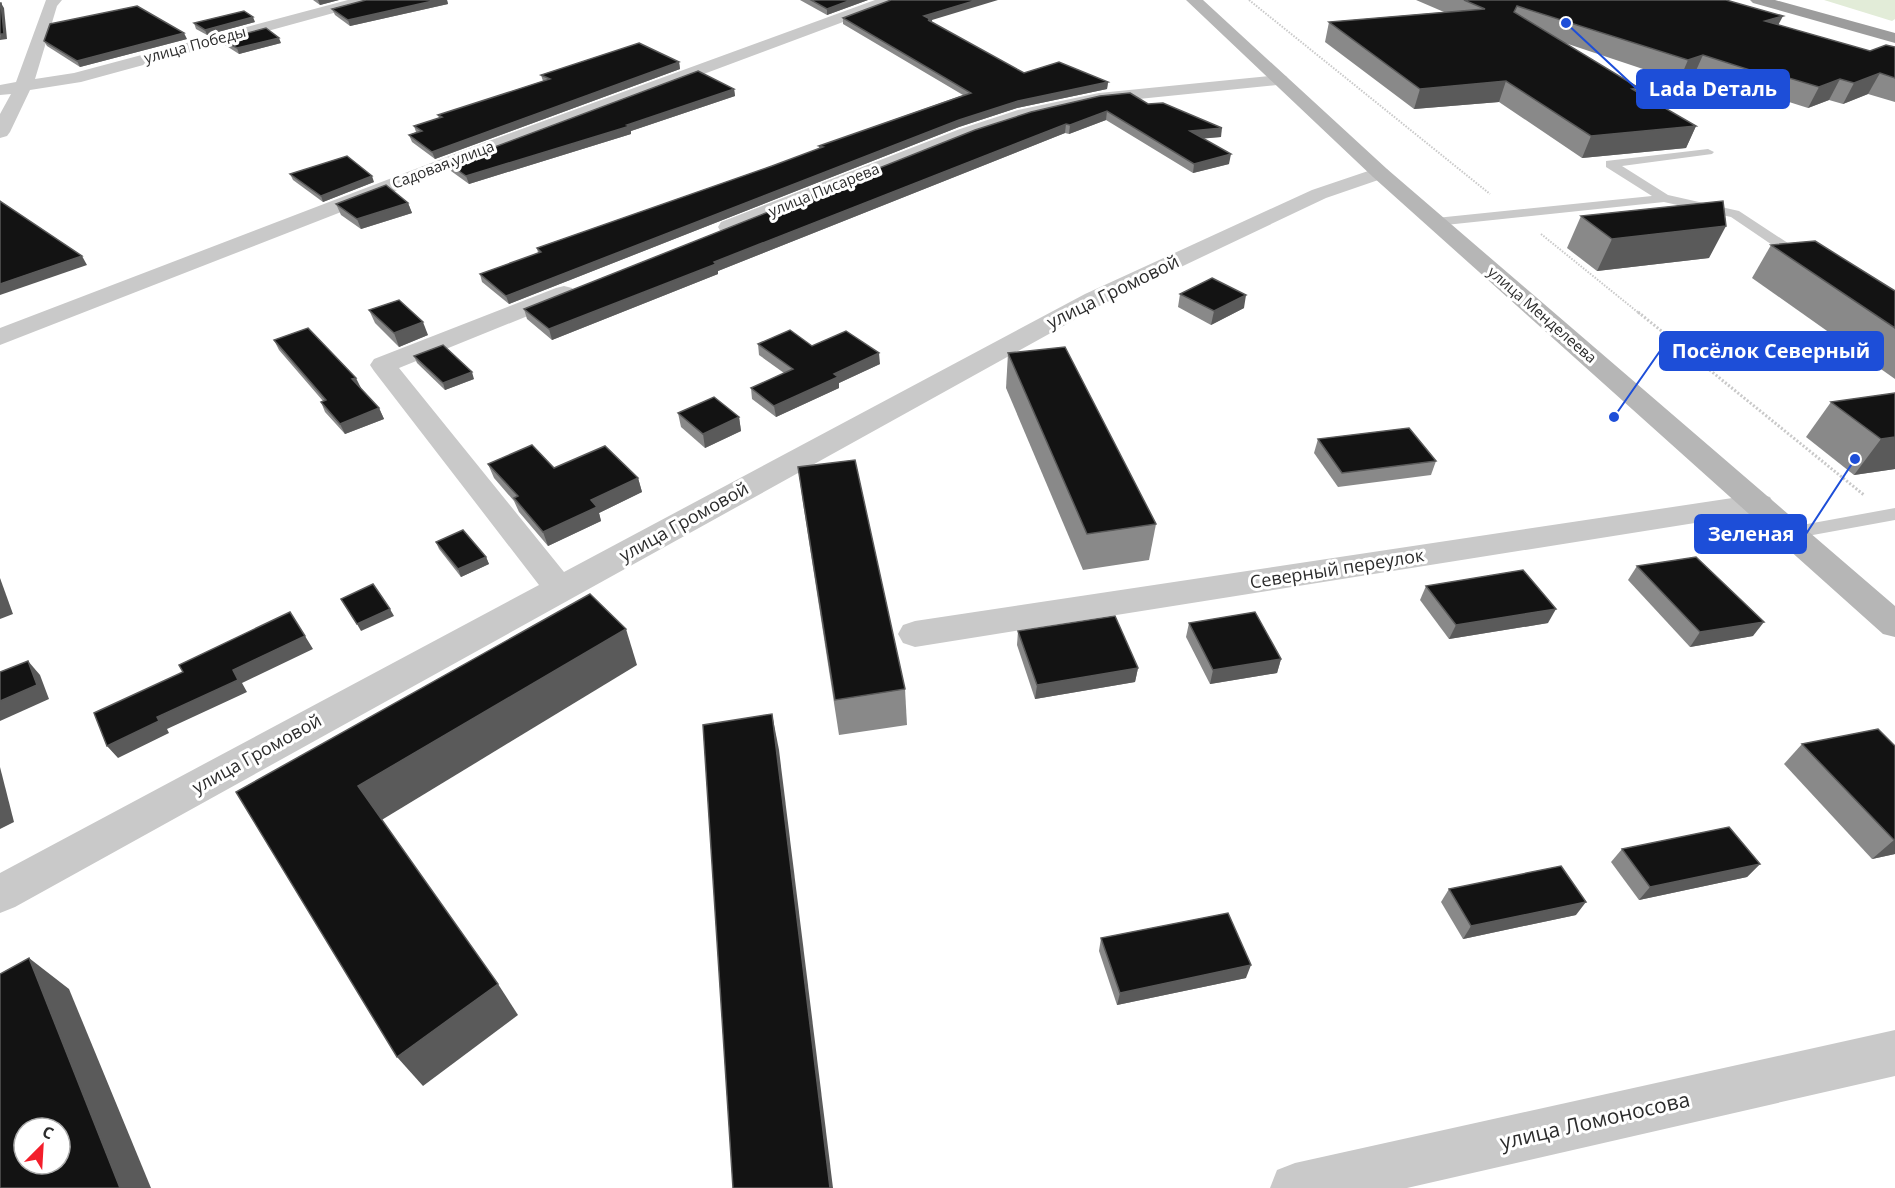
<svg xmlns="http://www.w3.org/2000/svg" width="1895" height="1188" viewBox="0 0 1895 1188" font-family="'Open Sans',sans-serif">
  <style>
    .green { fill: #e2ecd8 }
    .lines { fill: none; stroke-linecap: round; stroke-linejoin: round }
    .path-far1 { stroke: #c9c9c9; stroke-width: 2; stroke-dasharray: 1.5 1.5; stroke-linecap: butt }
    .path { stroke: #c9c9c9; stroke-width: 3; stroke-dasharray: 2 2; stroke-linecap: butt }
    .service { fill: #c9c9c9; fill-rule: evenodd }
    .minor { fill: #c9c9c9; fill-rule: evenodd }
    .secondary { fill: #b6b6b6; fill-rule: evenodd }
    .trunk { fill: #9c9c9c; fill-rule: evenodd }
    .wall { fill: #898989 }
    .shaded-wall { fill: #5a5a5a }
    .building { fill: #131313; stroke: #5a5a5a; stroke-width: 1.5; fill-rule: evenodd }
    .labels { text-anchor: middle; stroke-width: 6; stroke-linejoin: round; paint-order: stroke }
    .far-street-label { font-size: 15px; fill: #2c2c2c; stroke: #fff }
    .street-label { font-size: 18px; fill: #2c2c2c; stroke: #fff }
    .near-street-label { font-size: 21px; fill: #2c2c2c; stroke: #fff }
    .leader { fill: none; stroke: #1d4ed8; stroke-width: 2 }
    .callout-dot { fill: #1d4ed8; stroke: #fff; stroke-width: 2 }
    .callout { fill: #1d4ed8; stroke: #1d4ed8; stroke-width: 2 }
    .callout-label { font-size: 20px; text-anchor: middle; font-weight: bold; fill: #fff }
  </style>
  <rect width="100%" height="100%" fill="#fff"/>
  <polygon class="green" points="1824,0 1895,0 1895,19 1892,21"/>
  <g class="lines">
    <g class="path-far1">
      <polyline points="1249,0 1490,194"/>
      <polyline points="1541,234 1640,314"/>
    </g>
    <polyline class="path" points="1638,312 1864,495"/>
    <g class="service">
      <polygon points="1708,149 1714,152 1712,154 1622,166 1668,195 1739,211 1806,255 1808,258 1806,261 1796,261 1731,217 1664,202 1436,226 1430,222 1436,218 1652,196 1606,167 1606,161"/>
      <polygon points="1895,508 1895,520 1791,539 1784,537 1782,533 1784,529 1791,527"/>
    </g>
    <g class="minor">
      <polygon points="46,0 62,0 57,6 35,79 74,73 348,0 373,0 370,3 81,82 30,90 10,132 7,136 0,138 0,114 11,94 0,95 0,85 16,82"/>
      <polygon points="875,0 897,0 894,3 500,150 0,345 0,328 486,142"/>
      <polygon points="1280,75 1286,76 1289,80 1286,84 1099,103 1030,119 974,137 737,232 729,234 721,232 718,227 721,222 960,129 1018,110 1099,93"/>
      <polygon points="1380,167 1387,169 1390,173 1387,177 1326,198 1103,304 15,907 0,913 0,873 539,585 374,371 370,365 374,359 556,288 564,286 572,288 576,293 572,298 399,368 564,572 1085,294 1312,190"/>
      <polygon points="1759,494 1770,497 1774,504 1770,511 915,647 903,643 898,634 903,625 915,621"/>
      <polygon points="1895,1030 1895,1076 1407,1188 1270,1188 1277,1170 1295,1163"/>
    </g>
    <polygon class="secondary" points="1186,0 1203,0 1387,169 1895,606 1895,637 1883,634 1373,177"/>
    <polygon class="trunk" points="1750,0 1775,0 1895,33 1895,43 1753,3"/>
  </g>
  <g class="wall">
    <polygon points="313,0 339,0 320,5"/>
    <polygon points="366,0 447,0 448,4 350,26 335,15 332,9"/>
    <polygon points="800,0 868,0 827,15"/>
    <polygon points="1416,0 1726,0 1778,25 1870,51 1895,47 1895,102 1868,94 1843,104 1829,100 1808,108 1751,90 1745,92 1694,75 1679,81 1562,42 1639,88 1637,92 1696,126 1686,148 1582,158 1499,102 1414,109 1325,42 1329,22 1444,12"/>
    <polygon points="843,18 932,20 932,23 1024,73 1108,82 1107,89 1017,108 959,127 509,304 482,282 480,274 538,253 537,248 772,166 819,149 819,146 963,95 843,24"/>
    <polygon points="255,22 207,35 196,29 194,23"/>
    <polygon points="187,39 80,67 47,46 44,41"/>
    <polygon points="222,40 281,43 239,54 225,45"/>
    <polygon points="679,62 680,69 435,159 412,142 409,135 416,132 414,126 439,118 438,115 543,81 541,75"/>
    <polygon points="734,89 735,96 631,131 631,134 469,184 451,171 449,164"/>
    <polygon points="1148,104 1221,137 1203,138 1229,164 1193,173 1106,120 1069,134 1065,133 718,271 718,274 552,340 527,319 524,309 975,130"/>
    <polygon points="290,174 374,182 323,202 293,180"/>
    <polygon points="408,203 412,213 361,229 341,215 336,204"/>
    <polygon points="1581,216 1709,258 1597,271 1567,248"/>
    <polygon points="1771,245 1895,291 1895,379 1752,278"/>
    <polygon points="1180,294 1244,308 1211,325 1178,307"/>
    <polygon points="369,310 428,335 399,347 375,323"/>
    <polygon points="274,340 361,388 360,388 379,408 384,419 345,434 325,412 321,402 323,401 279,350"/>
    <polygon points="758,344 812,346 880,364 839,383 839,388 776,417 752,399 751,388 784,373 759,355"/>
    <polygon points="1008,353 1156,524 1149,560 1083,570 1006,388"/>
    <polygon points="414,356 474,379 445,390 417,363"/>
    <polygon points="1895,393 1895,469 1854,475 1806,437 1831,402"/>
    <polygon points="678,413 739,417 741,431 705,448 681,427"/>
    <polygon points="1318,439 1436,461 1431,475 1338,487 1314,453"/>
    <polygon points="488,464 554,468 638,478 642,492 599,513 601,521 548,546 519,512 514,501 494,478"/>
    <polygon points="798,467 905,689 907,725 839,735 803,503"/>
    <polygon points="436,542 486,557 489,564 461,577 439,549"/>
    <polygon points="1637,566 1753,636 1690,647 1628,580"/>
    <polygon points="1426,586 1548,623 1449,639 1420,600"/>
    <polygon points="1189,623 1281,659 1277,673 1210,684 1186,637"/>
    <polygon points="1018,631 1138,668 1135,682 1035,699 1017,645"/>
    <polygon points="1802,744 1895,746 1895,854 1872,859 1784,764"/>
    <polygon points="1622,849 1760,864 1747,877 1639,900 1611,862"/>
    <polygon points="1449,889 1576,915 1463,939 1441,902"/>
    <polygon points="1101,938 1246,978 1117,1005 1099,951"/>
  </g>
  <g class="shaded-wall">
    <polygon points="318,0 339,0 320,5"/>
    <polygon points="437,0 447,0 448,4 350,26 348,20"/>
    <polygon points="851,0 868,0 827,15 827,9"/>
    <polygon points="977,0 998,0 932,20 932,26 924,16"/>
    <polygon points="1,3 4,8 7,39 0,40"/>
    <polygon points="1783,16 1773,35 1765,21"/>
    <polygon points="253,17 255,22 207,35 205,30"/>
    <polygon points="184,33 187,39 80,67 77,61"/>
    <polygon points="279,38 281,43 239,54 237,48"/>
    <polygon points="1703,55 1694,75 1679,81 1688,60"/>
    <polygon points="679,62 680,69 435,159 432,152"/>
    <polygon points="1762,70 1751,90 1745,92 1756,72"/>
    <polygon points="1880,73 1868,94 1843,104 1854,83"/>
    <polygon points="1840,79 1829,100 1808,108 1819,87"/>
    <polygon points="1506,81 1499,102 1414,109 1420,89"/>
    <polygon points="1108,82 1107,89 1017,108 959,127 509,304 506,296 959,120 1018,101"/>
    <polygon points="734,89 735,96 631,131 631,134 469,184 466,176"/>
    <polygon points="1107,111 1106,120 1069,134 1070,125"/>
    <polygon points="1066,124 1065,133 718,271 718,274 552,340 549,329 714,262"/>
    <polygon points="1696,126 1686,148 1582,158 1591,136"/>
    <polygon points="1222,128 1221,137 1188,140 1190,131"/>
    <polygon points="1231,154 1229,164 1193,173 1194,164"/>
    <polygon points="372,176 374,182 323,202 321,196"/>
    <polygon points="408,203 412,213 361,229 357,219"/>
    <polygon points="1726,226 1709,258 1597,271 1612,239"/>
    <polygon points="82,256 87,265 0,295 0,284"/>
    <polygon points="1246,295 1244,308 1211,325 1214,311"/>
    <polygon points="423,322 428,335 399,347 394,333"/>
    <polygon points="879,353 880,364 839,383 839,388 776,417 774,406 834,374"/>
    <polygon points="472,372 474,379 445,390 443,383"/>
    <polygon points="356,378 361,388 356,389 352,379"/>
    <polygon points="379,408 384,419 345,434 340,424"/>
    <polygon points="739,417 741,431 705,448 703,434"/>
    <polygon points="1895,437 1895,469 1854,475 1881,439"/>
    <polygon points="638,478 642,492 599,513 601,521 548,546 543,532 591,500"/>
    <polygon points="486,557 489,564 461,577 458,569"/>
    <polygon points="0,578 13,614 0,619"/>
    <polygon points="390,609 394,616 361,631 357,624"/>
    <polygon points="1556,609 1548,623 1449,639 1456,625"/>
    <polygon points="1764,622 1753,636 1690,647 1700,632"/>
    <polygon points="626,629 637,665 380,821 358,786"/>
    <polygon points="305,636 313,649 242,683 247,692 167,729 169,733 118,758 107,746 157,717 233,670"/>
    <polygon points="1281,659 1277,673 1210,684 1213,670"/>
    <polygon points="28,661 40,675 49,699 0,721 0,701"/>
    <polygon points="1138,668 1135,682 1035,699 1037,685"/>
    <polygon points="772,714 779,750 833,1188 830,1188"/>
    <polygon points="0,767 14,822 0,829"/>
    <polygon points="1895,839 1895,854 1872,859 1894,840"/>
    <polygon points="1760,864 1747,877 1639,900 1650,887"/>
    <polygon points="1586,902 1576,915 1463,939 1471,926"/>
    <polygon points="29,958 69,989 151,1188 120,1188"/>
    <polygon points="1251,965 1246,978 1117,1005 1120,993"/>
    <polygon points="498,984 518,1015 423,1086 397,1057"/>
  </g>
  <g class="building">
    <polygon points="366,0 437,0 348,20 332,9"/>
    <polygon points="811,0 851,0 827,9"/>
    <polygon points="891,0 977,0 924,16 932,20 928,20 1024,73 1059,62 1108,82 1018,101 959,120 506,296 480,274 541,252 537,248 772,166 823,147 819,146 971,93 843,18"/>
    <polygon points="1464,0 1726,0 1783,16 1765,21 1870,51 1886,45 1895,47 1895,78 1880,73 1854,83 1840,79 1819,87 1762,70 1756,72 1703,55 1688,60 1517,6 1514,12 1639,88 1632,89 1696,126 1591,136 1506,81 1420,89 1329,22 1485,9"/>
    <polygon points="0,3 1,3 4,34 0,34"/>
    <polygon points="137,6 184,33 77,61 44,41 50,24"/>
    <polygon points="244,11 253,17 205,30 194,23"/>
    <polygon points="266,28 279,38 237,48 222,40"/>
    <polygon points="639,43 679,62 432,152 409,135 422,131 414,126 442,117 438,115 550,79 541,75"/>
    <polygon points="698,71 734,89 627,125 630,126 466,176 449,164"/>
    <polygon points="1130,93 1148,104 1163,103 1222,128 1190,131 1231,154 1194,164 1107,111 1070,125 1066,124 714,262 716,264 549,329 524,309 975,130 1031,112 1100,96"/>
    <polygon points="347,156 372,176 321,196 290,174"/>
    <polygon points="386,185 408,203 357,219 336,204"/>
    <polygon points="0,201 82,256 0,284"/>
    <polygon points="1723,201 1726,226 1612,239 1581,216"/>
    <polygon points="1815,241 1895,291 1895,328 1771,245"/>
    <polygon points="1212,278 1246,295 1214,311 1180,294"/>
    <polygon points="399,300 423,322 394,333 369,310"/>
    <polygon points="308,328 356,378 352,379 379,408 340,424 321,402 326,400 274,340"/>
    <polygon points="790,330 812,346 846,331 879,353 834,374 838,377 774,406 751,388 793,369 758,344"/>
    <polygon points="443,345 472,372 443,383 414,356"/>
    <polygon points="1065,347 1156,524 1087,534 1008,353"/>
    <polygon points="1895,393 1895,437 1881,439 1831,402"/>
    <polygon points="714,397 739,417 703,434 678,413"/>
    <polygon points="1409,428 1436,461 1342,473 1318,439"/>
    <polygon points="532,445 554,468 605,446 638,478 591,500 597,507 543,532 514,498 518,496 488,464"/>
    <polygon points="855,460 905,689 835,700 798,467"/>
    <polygon points="463,530 486,557 458,569 436,542"/>
    <polygon points="1696,557 1764,622 1700,632 1637,566"/>
    <polygon points="1523,570 1556,609 1456,625 1426,586"/>
    <polygon points="373,584 390,609 357,624 341,599"/>
    <polygon points="590,594 626,629 358,786 498,984 397,1057 236,792"/>
    <polygon points="290,612 305,636 233,670 238,680 157,717 159,721 107,746 94,713 183,672 179,665"/>
    <polygon points="1255,612 1281,659 1213,670 1189,623"/>
    <polygon points="1115,616 1138,668 1037,685 1018,631"/>
    <polygon points="28,661 37,685 0,701 0,672"/>
    <polygon points="772,714 830,1188 733,1188 703,725"/>
    <polygon points="1878,729 1895,746 1895,839 1894,840 1802,744"/>
    <polygon points="1729,827 1760,864 1650,887 1622,849"/>
    <polygon points="1561,866 1586,902 1471,926 1449,889"/>
    <polygon points="1228,913 1251,965 1120,993 1101,938"/>
    <path d="M 29,958 L 120,1188 L 0,1188 L 0,974 ZM 24,1128 L 60,1128 L 60,1164 L 24,1164 Z"/>
  </g>
  <g class="labels">
    <g class="far-street-label">
      <text transform="translate(195 45) rotate(-15)" y="5">улица Победы</text>
      <text transform="translate(443 165) rotate(-21)" y="5">Садовая улица</text>
      <text transform="translate(824 190) rotate(-22)" y="5">улица Писарева</text>
      <text transform="translate(1542 315) rotate(41)" y="5">улица Менделеева</text>
    </g>
    <g class="street-label">
      <text transform="translate(1113 292) rotate(-26)" y="6">улица Громовой</text>
      <text transform="translate(684 522) rotate(-29)" y="6">улица Громовой</text>
      <text transform="translate(1337 569) rotate(-9)" y="6">Северный переулок</text>
      <text transform="translate(257 754) rotate(-29)" y="6">улица Громовой</text>
    </g>
    <g class="near-street-label">
      <text transform="translate(1595 1121) rotate(-13)" y="7">улица Ломоносова</text>
    </g>
  </g>
  <path class="leader" d="M1566 23L1637 89M1614 417L1660 351M1855 459L1806 534"/>
  <g class="callout-dot">
    <circle cx="1566" cy="23" r="6"/>
    <circle cx="1614" cy="417" r="6"/>
    <circle cx="1855" cy="459" r="6"/>
  </g>
  <g class="callout">
    <rect x="1637" y="70" width="152" height="38" rx="6"/>
    <rect x="1660" y="332" width="223" height="38" rx="6"/>
    <rect x="1695" y="515" width="111" height="38" rx="6"/>
  </g>
  <g class="callout-label">
    <text x="1713" y="96">Lada Dеталь</text>
    <text x="1771" y="358">Посёлок Северный</text>
    <text x="1751" y="541">Зеленая</text>
  </g>
  <g transform="translate(42 1146) rotate(24)"><circle r="28" fill="#ffffff" stroke="#ababab" stroke-width="1.5"/>
  <path d="M0-4.5L10 22L0 15L-10 22Z" fill="#f31e2b"/>
  <text y="-9" font-size="16" font-weight="bold" text-anchor="middle" fill="#2c2c2c">С</text>
  </g>
</svg>
